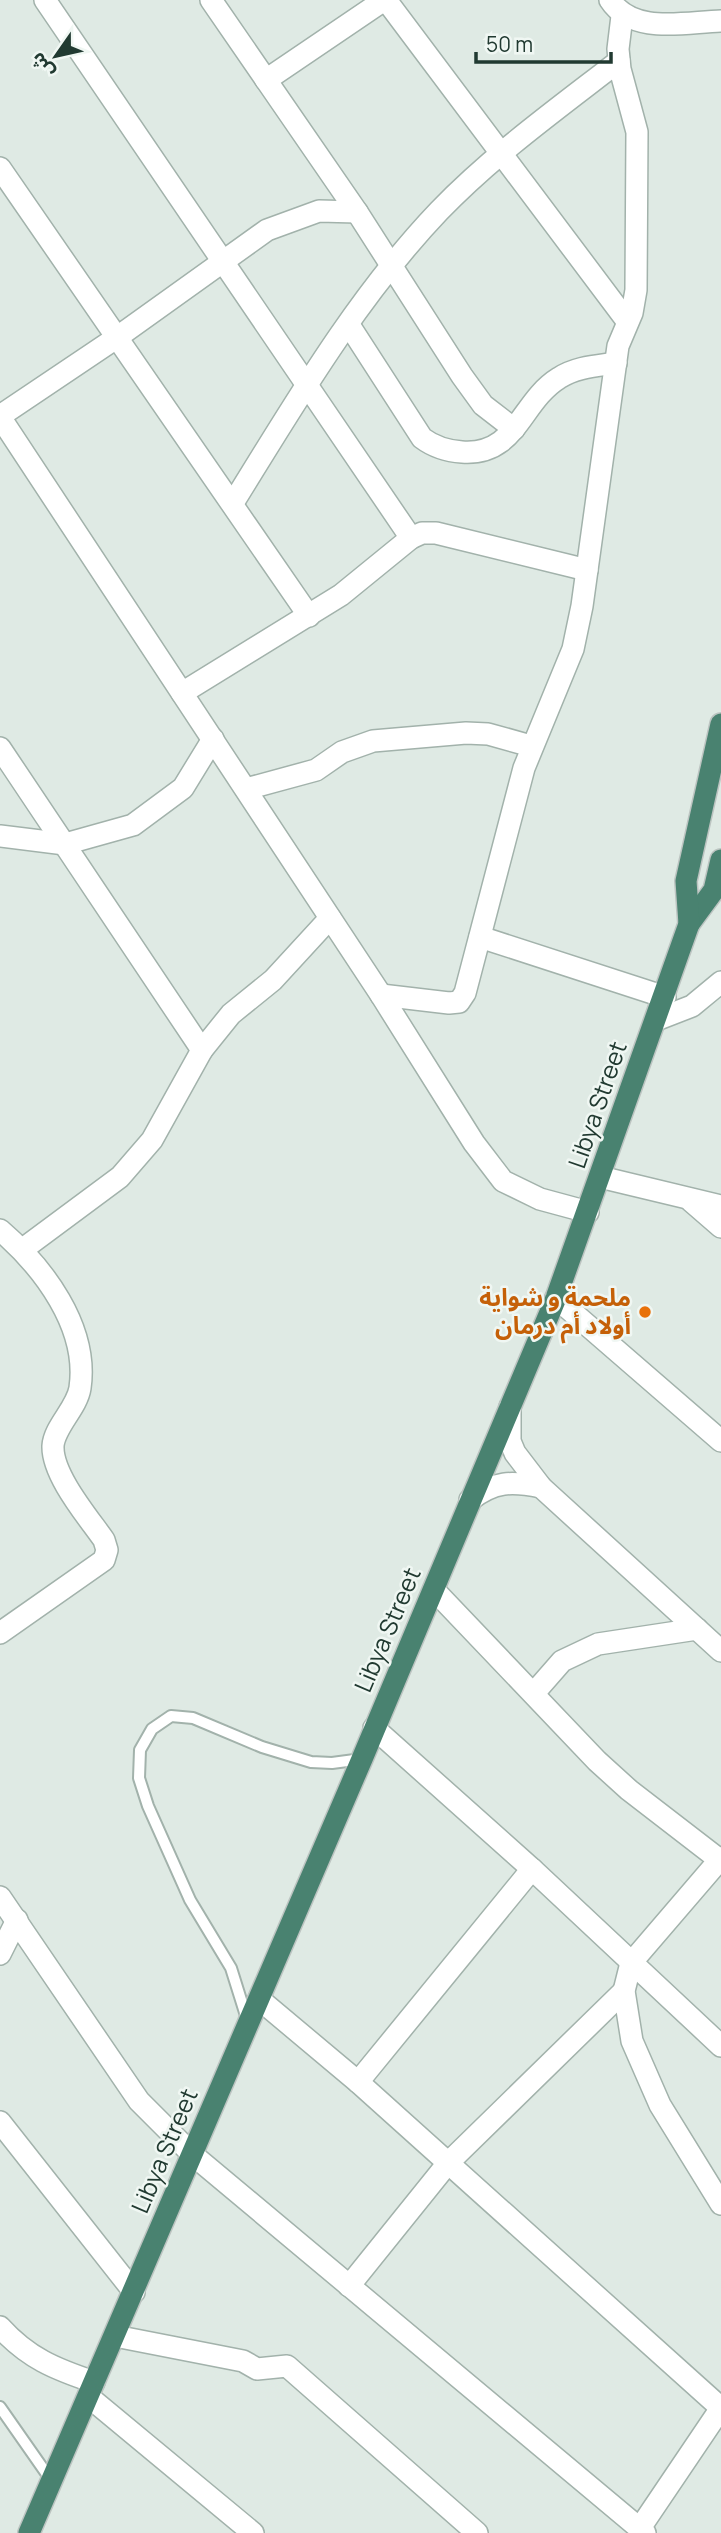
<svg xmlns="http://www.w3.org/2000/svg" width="721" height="2533" viewBox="0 0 721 2533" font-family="Manrope,'Noto Sans Arabic',sans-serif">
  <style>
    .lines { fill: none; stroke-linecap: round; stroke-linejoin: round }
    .service-casing { stroke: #a2b2ab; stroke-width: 14 }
    .minor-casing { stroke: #a2b2ab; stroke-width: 24 }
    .tertiary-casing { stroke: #a2b2ab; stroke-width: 24 }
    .trunk-casing { stroke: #bcc4c1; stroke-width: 24 }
    .service { stroke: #fff; stroke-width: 10 }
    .minor { stroke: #fff; stroke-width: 21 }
    .tertiary { stroke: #fff; stroke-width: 21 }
    .trunk { stroke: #498270; stroke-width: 21 }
    .food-dot { fill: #e8710a; stroke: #f0f7f3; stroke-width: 2.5 }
    .labels { text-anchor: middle; stroke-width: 5; stroke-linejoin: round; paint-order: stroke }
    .street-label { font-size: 24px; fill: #213a31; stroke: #f0f7f3 }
    .food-label { font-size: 24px; font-weight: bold; fill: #c56008; stroke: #f0f7f3; text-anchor: end }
  </style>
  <rect width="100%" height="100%" fill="#dfeae4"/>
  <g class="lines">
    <g class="service-casing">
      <g id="service">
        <polyline points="247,2019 231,1968 190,1900 148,1806 139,1778 140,1750 152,1729 171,1716 193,1718 262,1747 311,1762 332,1763 362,1759"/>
        <polyline points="0,2407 51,2480"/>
      </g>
    </g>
    <g class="minor-casing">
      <g id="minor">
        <polyline points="45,0 411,538"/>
        <polyline points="211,0 357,212 462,376 483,405 514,429"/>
        <polyline points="386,0 627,321"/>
        <path d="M 610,0 C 633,35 684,22 721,21"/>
        <polyline points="266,80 384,0"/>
        <polyline points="0,168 309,616"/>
        <path d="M 349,325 L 422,438 C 434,447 447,451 462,452 C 517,456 520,402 559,378 C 576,367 596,366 616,363"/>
        <polyline points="0,416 119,336 267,230 319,211 357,212"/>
        <polyline points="0,417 381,995 474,1143 503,1181 540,1199 588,1212"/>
        <path d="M 233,503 C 295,403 357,297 439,211 C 493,155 557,109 619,61"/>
        <polyline points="182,693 341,595 411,538 422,533 436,533 587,570"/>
        <polyline points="0,748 202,1050"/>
        <polyline points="246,789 316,770 342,752 373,741 466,733 488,734 531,746"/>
        <polyline points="0,836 65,844 133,825 183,788 213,739"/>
        <polyline points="480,937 665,997"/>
        <polyline points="381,995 449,1003 459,1002 465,993 524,768 573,649 582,606 618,346 632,313 636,290 637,132 620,69 618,49 622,16"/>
        <polyline points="656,1020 692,1006 721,982"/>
        <polyline points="600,1177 721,1206"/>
        <polyline points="691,1201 721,1227"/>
        <path d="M 0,1230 C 43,1267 89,1327 80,1388 C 77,1408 54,1427 53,1446 C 52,1475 88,1517 104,1540 L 107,1550 L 104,1560 L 0,1633"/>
        <polyline points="23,1249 120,1177 152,1140 202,1050 231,1014 273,980 330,918"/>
        <polyline points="556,1298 721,1441"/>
        <polyline points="434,1590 597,1761 629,1790 721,1861"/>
        <polyline points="534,1693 562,1661 598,1644 697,1629"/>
        <polyline points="374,1728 532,1869 721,2046"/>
        <polyline points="721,1858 631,1963 624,1991 632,2041 660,2105 721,2204"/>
        <polyline points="0,1897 139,2101 193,2155 645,2533"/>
        <polyline points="0,1954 17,1920"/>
        <polyline points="259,1999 358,2082 721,2408"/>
        <polyline points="358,2082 532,1869"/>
        <polyline points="0,2122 134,2292"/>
        <polyline points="349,2286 448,2163 624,1991"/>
        <polyline points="115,2336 243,2361 257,2369 287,2366 477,2533"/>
        <polyline points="89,2397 253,2533"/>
        <polyline points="640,2528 721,2408"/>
      </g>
    </g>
    <g class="tertiary-casing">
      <g id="tertiary">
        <polyline points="510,1407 510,1441 515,1453 541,1487 721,1651"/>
        <path d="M 470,1500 C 494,1481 512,1481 541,1487"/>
        <path d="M 0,2327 C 28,2358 55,2369 94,2382"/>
      </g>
    </g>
    <g class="trunk-casing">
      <g id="trunk">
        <polyline points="689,924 714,890 721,860"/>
        <polyline points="29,2533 362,1759 556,1298 689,924 686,881 721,724"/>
      </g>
    </g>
    <use href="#service" class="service"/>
    <use href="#minor" class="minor"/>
    <use href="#tertiary" class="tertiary"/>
    <use href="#trunk" class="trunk"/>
  </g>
  <circle class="food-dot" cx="645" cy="1312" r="7"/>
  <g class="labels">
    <g class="street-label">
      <text transform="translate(598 1105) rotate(-71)" y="8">Libya Street</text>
      <text transform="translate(388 1630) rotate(-67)" y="8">Libya Street</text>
      <text transform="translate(165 2151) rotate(-67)" y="8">Libya Street</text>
    </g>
    <g class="food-label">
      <text x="631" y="1306">ملحمة و شواية<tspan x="631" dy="28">أولاد أم درمان</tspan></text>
    </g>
  </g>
  <g transform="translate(56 56) rotate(236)" stroke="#f0f7f3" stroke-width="5" paint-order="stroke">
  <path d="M0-5L12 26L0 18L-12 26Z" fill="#213a31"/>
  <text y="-10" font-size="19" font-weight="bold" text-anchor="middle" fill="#213a31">ش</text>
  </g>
  <path d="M476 52v10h135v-10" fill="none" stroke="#213a31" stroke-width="3.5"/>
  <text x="486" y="52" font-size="21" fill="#213a31" stroke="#f0f7f3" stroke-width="5" paint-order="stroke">50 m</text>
</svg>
